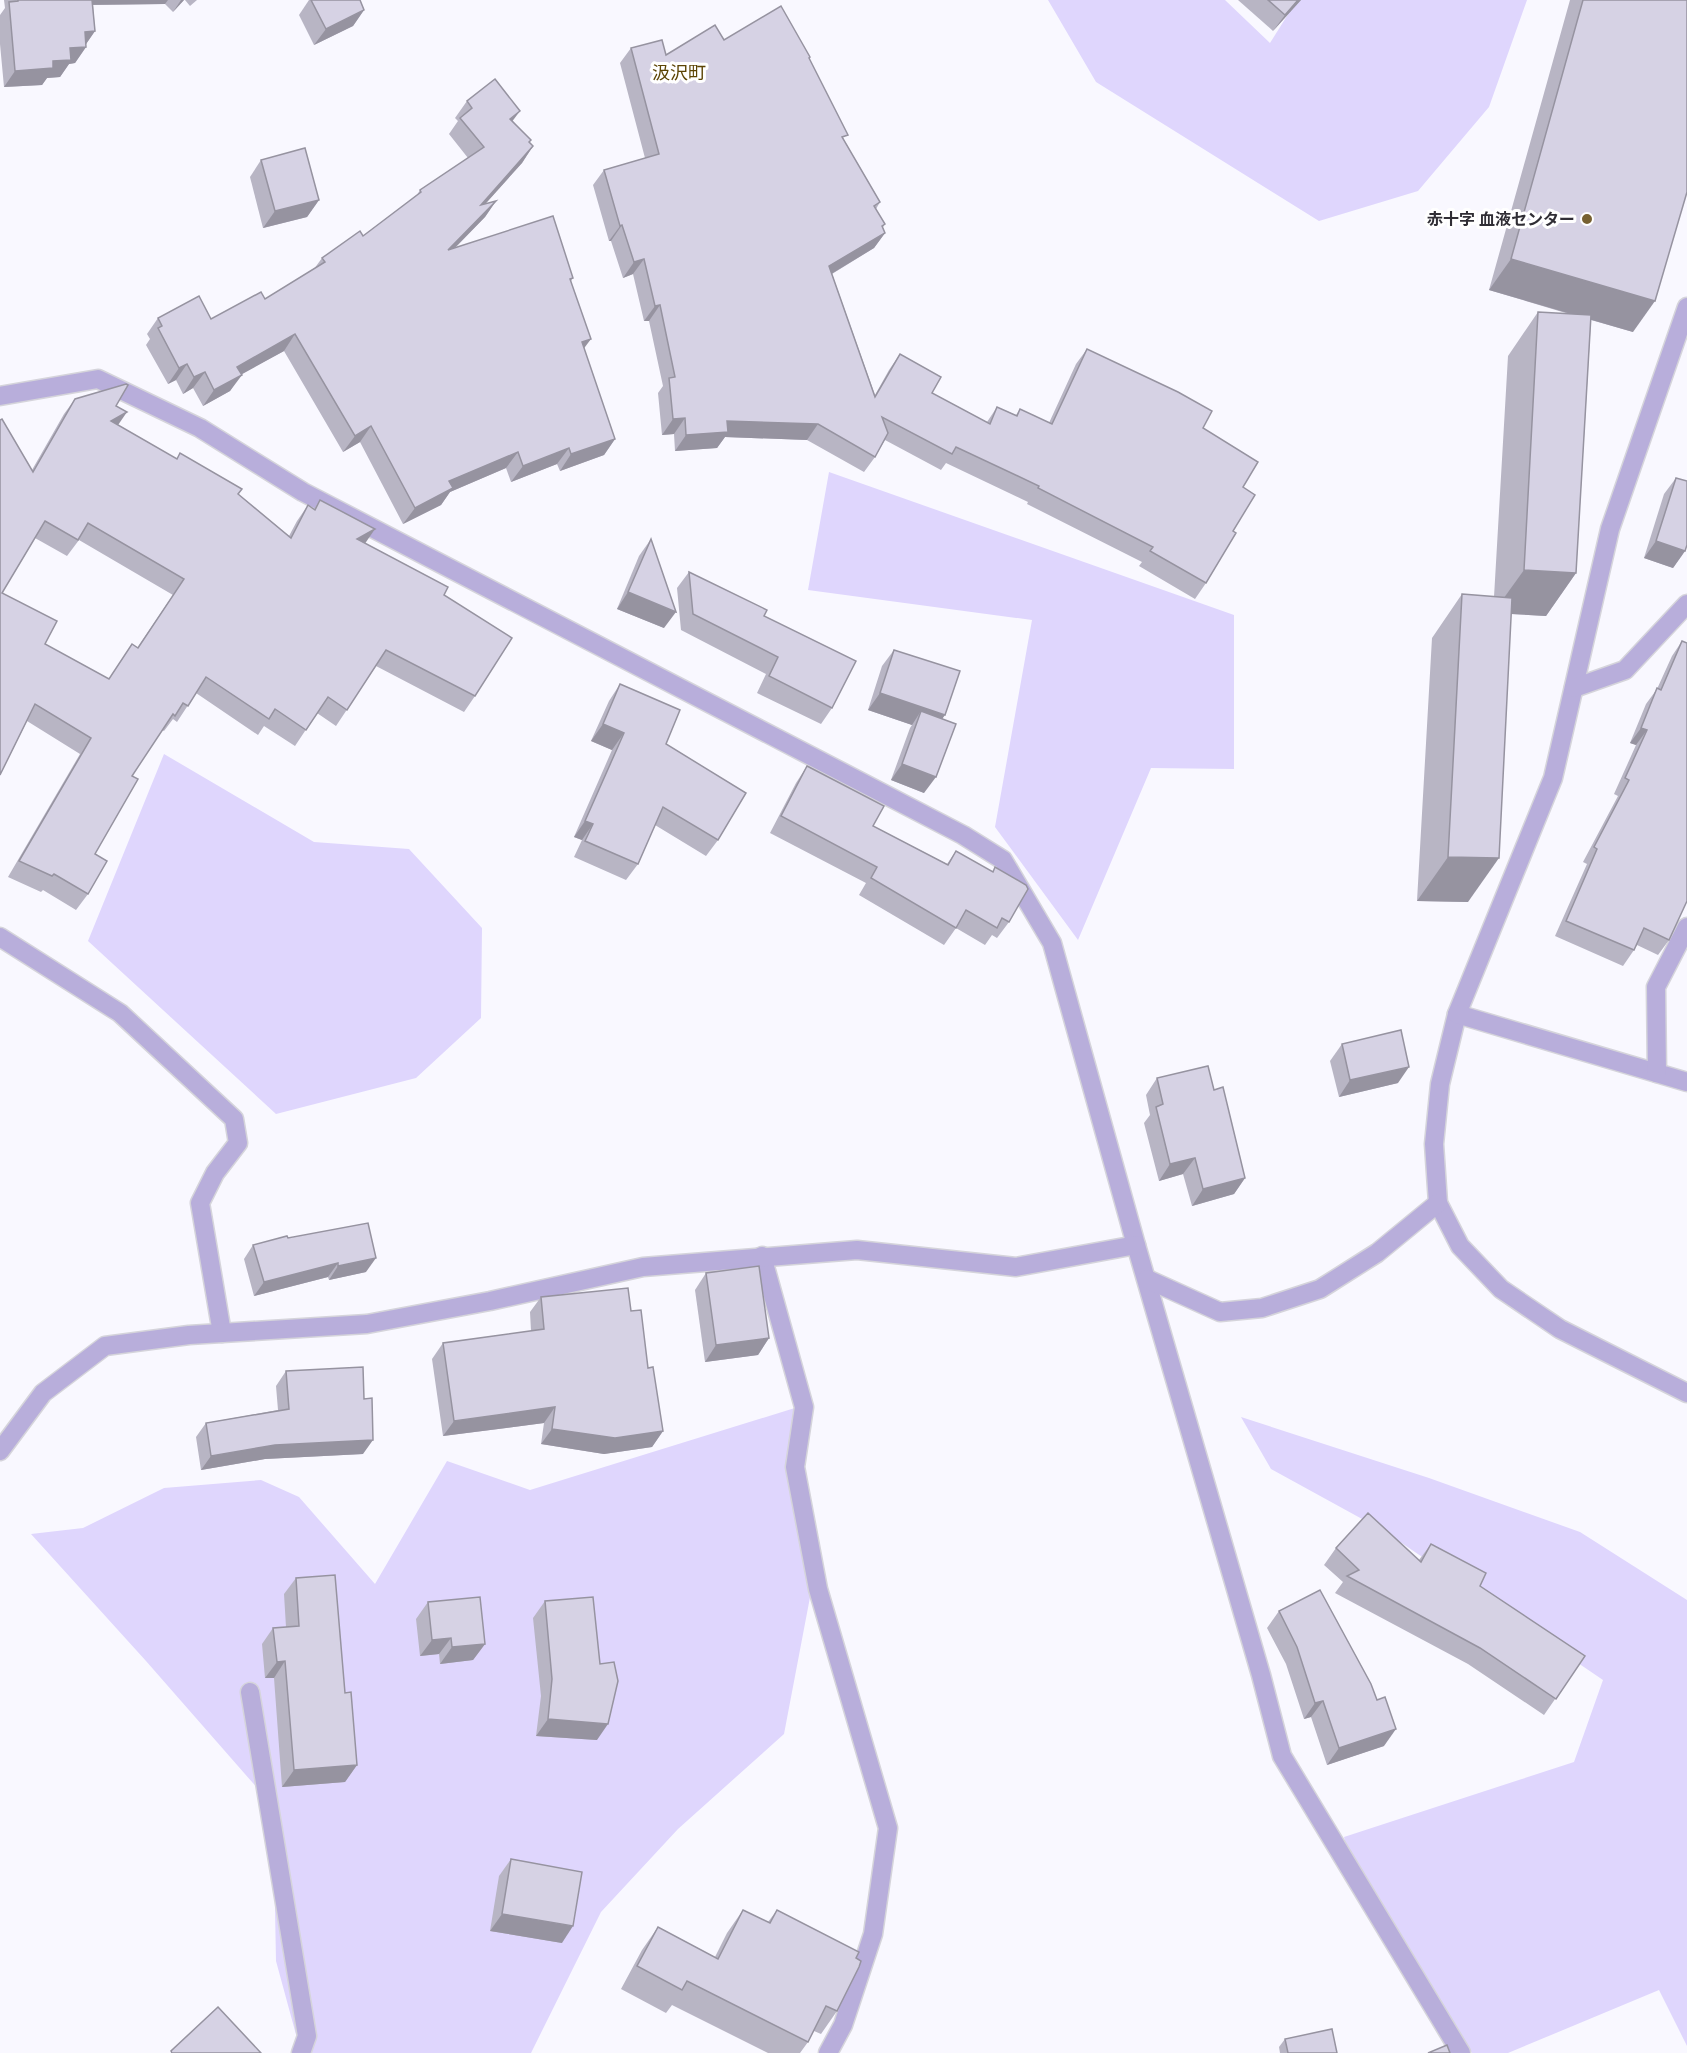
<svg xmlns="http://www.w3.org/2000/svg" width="1687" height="2053" viewBox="0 0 1687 2053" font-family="'PT Sans','Noto Sans JP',sans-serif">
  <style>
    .green { fill: #dfd6fd }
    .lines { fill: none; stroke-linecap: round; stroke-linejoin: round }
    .minor-casing { stroke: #d5d4db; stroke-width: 21 }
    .minor { stroke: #b8aedb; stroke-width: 18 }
    .wall { fill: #b8b5c4; fill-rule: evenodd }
    .shaded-wall { fill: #9693a0 }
    .building { fill: #d6d2e4; stroke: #9693a0; stroke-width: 1.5; fill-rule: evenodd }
    .poi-dot { fill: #776131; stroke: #fff; stroke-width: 2 }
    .labels { text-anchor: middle; stroke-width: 6; stroke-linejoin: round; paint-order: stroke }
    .poi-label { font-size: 16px; font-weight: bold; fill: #302e35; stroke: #fff; text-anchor: end }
    .neighbourhood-label { font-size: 18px; fill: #5c4404; stroke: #fff }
  </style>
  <rect width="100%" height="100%" fill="#f9f8ff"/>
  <g class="green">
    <polygon points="1048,0 1225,0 1270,43 1297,0 1527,0 1489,107 1418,191 1319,221 1096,82"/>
    <polygon points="829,472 1234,615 1234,769 1151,768 1078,940 995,827 1032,620 808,590"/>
    <polygon points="164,754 314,842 409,849 482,928 481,1018 416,1078 276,1114 88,941"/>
    <polygon points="798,1407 815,1571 784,1734 678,1829 601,1912 531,2053 301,2053 276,1961 273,1806 146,1661 31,1534 83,1528 164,1488 261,1480 299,1497 375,1584 447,1461 530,1490"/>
    <polygon points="1241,1417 1429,1478 1580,1532 1687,1600 1687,2046 1659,1990 1508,2053 1472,2053 1352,1873 1344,1837 1574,1762 1603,1680 1384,1531 1271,1469"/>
  </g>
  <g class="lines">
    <g class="minor-casing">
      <g id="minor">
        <polyline points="1687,307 1610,529 1553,778 1457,1014 1440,1084 1434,1144 1438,1203 1460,1246 1501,1289 1560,1329 1687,1393"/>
        <polyline points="0,396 98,379 200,428 303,492 963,835 1003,860 1052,943 1136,1245 1261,1675 1282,1756 1461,2053"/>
        <polyline points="1574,688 1625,670 1687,604"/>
        <polyline points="0,937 120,1013 234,1119 238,1143 215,1173 200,1203 222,1333"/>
        <polyline points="1457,1014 1687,1082"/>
        <polyline points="1657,1073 1656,987 1687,927"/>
        <polyline points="762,1256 804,1407 795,1467 818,1589 888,1828 873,1934 843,2025 828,2053"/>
        <polyline points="1147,1279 1220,1312 1262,1308 1320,1289 1377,1253 1438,1203"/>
        <polyline points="0,1451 43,1393 105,1346 189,1335 367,1324 490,1301 643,1267 857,1250 1016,1267 1136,1245"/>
        <polyline points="250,1692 307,2036 301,2053"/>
      </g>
    </g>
    <use href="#minor" class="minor"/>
  </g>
  <g class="wall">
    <polygon points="4,0 184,0 173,12 165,4 93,5 95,31 86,44 86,47 75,63 69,64 60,77 47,78 42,85 4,87 0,44 0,15 5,8"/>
    <polygon points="185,0 197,0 190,6"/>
    <polygon points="309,0 360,0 364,10 353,26 314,45 299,15"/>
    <polygon points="1238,0 1301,0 1273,31"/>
    <polygon points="1570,0 1687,0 1633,332 1591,320 1576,573 1546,616 1511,614 1468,902 1417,901 1432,638 1462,594 1494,597 1508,356 1538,312 1569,314 1489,290"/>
    <polygon points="724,40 810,57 809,58 844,140 880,202 876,209 885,233 874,248 832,274 875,395 889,370 900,354 932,393 987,422 997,407 1016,415 1020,409 1049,423 1076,364 1087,349 1203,428 1243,487 1233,531 1206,583 1195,599 1139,566 1142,562 1027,504 1028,502 946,463 941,470 885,440 875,457 864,472 807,440 725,437 717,448 675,451 674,434 662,435 658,393 663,386 649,321 644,321 633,274 623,278 611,241 609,241 593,185 604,170 645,158 620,63 631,48 666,55"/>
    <polygon points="467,101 513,121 533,146 522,163 485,204 496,201 485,217 455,248 573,278 571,281 584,348 615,439 604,455 560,471 557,464 511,482 506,468 450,492 441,505 403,524 360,442 343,452 284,351 241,374 230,391 203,406 193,388 183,394 176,380 168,384 146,345 150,339 147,334 158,318 211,319 265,299 314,269 322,258 363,236 417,195 420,190 468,158 449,134 458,121 455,118"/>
    <polygon points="261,160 319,200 307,217 263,228 250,177"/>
    <path d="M 75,399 L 116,406 L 118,425 L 177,459 L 180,453 L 238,494 L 289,536 L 297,521 L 308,505 L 314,509 L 320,500 L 365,543 L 444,595 L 475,696 L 464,712 L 376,666 L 336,726 L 317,713 L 295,746 L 264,726 L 258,735 L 196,693 L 177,722 L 173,719 L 164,731 L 162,730 L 132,776 L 95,854 L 88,894 L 76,910 L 43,890 L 41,892 L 8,877 L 80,754 L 27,721 L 0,775 L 0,420 L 32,470 L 64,414 ZM 35,538 L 67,556 L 79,540 L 173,595 L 137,648 L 132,644 L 109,679 L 45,644 L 2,593 Z"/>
    <polygon points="1676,478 1685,551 1673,568 1644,558 1664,494"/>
    <polygon points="651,539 664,628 617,609 639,556"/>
    <polygon points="689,572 764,616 832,708 821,724 757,693 766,674 681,630 677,588"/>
    <polygon points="1682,641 1669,940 1658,955 1637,945 1634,950 1623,966 1555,936 1587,864 1583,862 1618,796 1614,794 1636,745 1630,743 1646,704 1657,689 1672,656"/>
    <polygon points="894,650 942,719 924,793 891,780 910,728 912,725 868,710 882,666"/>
    <polygon points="620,684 666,744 718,840 706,856 655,825 638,864 626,880 574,857 582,840 574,837 612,750 591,741 609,701"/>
    <polygon points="807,766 873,826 947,864 956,851 1009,922 997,938 992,935 985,945 956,928 944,945 859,895 866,883 770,833 796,783"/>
    <polygon points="1342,1044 1398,1083 1339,1097 1330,1061"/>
    <polygon points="1157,1078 1214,1090 1245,1178 1234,1194 1192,1206 1183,1174 1159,1181 1144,1123 1150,1115 1146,1095"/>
    <polygon points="288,1238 366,1272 329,1280 328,1277 254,1296 244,1259 253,1245"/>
    <polygon points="706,1273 769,1338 758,1355 705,1362 695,1290"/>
    <polygon points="541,1297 631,1311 648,1368 663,1431 652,1447 604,1454 541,1444 544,1423 443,1436 432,1359 443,1343 531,1331 530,1312"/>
    <polygon points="286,1371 364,1399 363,1454 265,1459 201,1470 196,1437 206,1423 278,1410 276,1386"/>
    <polygon points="1431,1544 1480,1586 1585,1656 1544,1715 1468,1664 1335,1593 1343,1582 1324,1565 1336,1548 1419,1560"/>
    <polygon points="296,1578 345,1693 357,1765 345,1782 282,1787 274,1678 265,1678 262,1644 273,1628 286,1627 284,1594"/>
    <polygon points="545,1601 600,1664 597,1740 536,1736 541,1696 533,1618"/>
    <polygon points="428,1602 485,1644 473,1660 440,1664 439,1654 420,1656 416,1619"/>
    <polygon points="1279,1611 1377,1700 1384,1746 1327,1765 1311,1717 1304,1719 1286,1664 1267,1628"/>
    <polygon points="511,1859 562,1943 490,1931 499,1876"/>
    <polygon points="743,1910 768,1922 777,1910 856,1958 837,2011 821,2034 814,2031 808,2042 800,2053 768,2053 672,2005 666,2013 621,1989 642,1950 658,1927 715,1957 727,1933"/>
    <polygon points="1285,2039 1337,2053 1280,2053 1279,2047"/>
  </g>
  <g class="shaded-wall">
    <polygon points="83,0 168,0 165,4 80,5"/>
    <polygon points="181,0 184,0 173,12"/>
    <polygon points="1298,0 1301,0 1273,31 1285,15"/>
    <polygon points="364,10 353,26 314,45 326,29"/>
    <polygon points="95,31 84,47 86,47 75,63 69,64 60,77 47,78 42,85 4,87 15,71 53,61 85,32"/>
    <polygon points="520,111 508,127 510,119"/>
    <polygon points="533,146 522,163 470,221 481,205"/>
    <polygon points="319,200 307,217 263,228 275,211"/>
    <polygon points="496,201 485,217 437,266 448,250"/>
    <polygon points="885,224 875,239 885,233 874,248 818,282 829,266"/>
    <polygon points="622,225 611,241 609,241 620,226"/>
    <polygon points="644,259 633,274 623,278 634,262"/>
    <polygon points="1511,259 1655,301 1633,332 1489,290"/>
    <polygon points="660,305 649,321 644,321 655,306"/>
    <polygon points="295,334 284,351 226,383 237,367"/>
    <polygon points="591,339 579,355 582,342"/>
    <polygon points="187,364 176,380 168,384 179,368"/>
    <polygon points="205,372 193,388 183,394 194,377"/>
    <polygon points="242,375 230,391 203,406 214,390"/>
    <polygon points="127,412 116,428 111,421"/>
    <polygon points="685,418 674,434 662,435 673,419"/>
    <polygon points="727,421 818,424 807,440 725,437 717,448 675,451 686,435"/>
    <polygon points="371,426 360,442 343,452 355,436"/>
    <polygon points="615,439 604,455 560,471 571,454"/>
    <polygon points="569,448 557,464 511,482 523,466"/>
    <polygon points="518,452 506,468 450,492 441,505 403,524 415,508 449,481"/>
    <polygon points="375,529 364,545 357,539"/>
    <polygon points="1656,541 1685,551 1673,568 1644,558"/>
    <polygon points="1524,570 1576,573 1546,616 1493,613"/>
    <polygon points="628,592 676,612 664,628 617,609"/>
    <polygon points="880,693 945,715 933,732 921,711 912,725 868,710"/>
    <polygon points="603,724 624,733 612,750 591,741"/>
    <polygon points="1641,728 1647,730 1636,745 1630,743"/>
    <polygon points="902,764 936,777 924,793 891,780"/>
    <polygon points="585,821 593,824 582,840 574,837"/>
    <polygon points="1448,857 1499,858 1468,902 1417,901"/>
    <polygon points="1409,1067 1398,1083 1339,1097 1350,1080"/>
    <polygon points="1195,1158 1183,1174 1159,1181 1170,1164"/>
    <polygon points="1245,1178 1234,1194 1192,1206 1203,1189"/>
    <polygon points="376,1258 366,1272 329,1280 338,1266"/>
    <polygon points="338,1263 328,1277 254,1296 264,1282"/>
    <polygon points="769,1338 758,1355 705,1362 716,1345"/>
    <polygon points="555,1407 544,1423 443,1436 454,1421"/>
    <polygon points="552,1429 663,1431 652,1447 604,1454 541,1444"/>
    <polygon points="373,1440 363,1454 265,1459 201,1470 211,1456 275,1445"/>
    <polygon points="451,1638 439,1654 420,1656 432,1640"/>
    <polygon points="485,1644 473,1660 440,1664 452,1647"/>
    <polygon points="285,1661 274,1678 265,1678 277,1662"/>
    <polygon points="1323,1701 1311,1717 1304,1719 1315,1703"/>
    <polygon points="548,1719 608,1724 597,1740 536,1736"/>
    <polygon points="1396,1729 1384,1746 1327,1765 1339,1748"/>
    <polygon points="357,1765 345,1782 282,1787 294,1770"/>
    <polygon points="502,1914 573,1926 562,1943 490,1931"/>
  </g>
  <g class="building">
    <polygon points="18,0 92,0 95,31 85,32 86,47 70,48 71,60 53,61 53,68 15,71 9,2 18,1"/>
    <polygon points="311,0 360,0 364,10 326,29"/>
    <polygon points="1268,0 1298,0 1285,15"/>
    <polygon points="1583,0 1687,0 1687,192 1655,301 1511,259"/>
    <polygon points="781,6 810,57 809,58 848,135 842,137 880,202 874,206 885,224 882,226 885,233 829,266 875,397 900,354 941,377 932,393 990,424 997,407 1017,416 1020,409 1052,424 1087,349 1178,392 1212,411 1203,428 1258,462 1243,487 1255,495 1233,531 1236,533 1206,583 1150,551 1153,547 1038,488 1039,486 956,447 952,454 882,417 888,433 875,457 818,424 727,421 728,432 686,435 685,418 673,419 669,378 675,377 660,305 655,306 644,259 634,262 622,225 620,226 604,170 659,154 631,48 662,40 666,55 715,25 724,40"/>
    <polygon points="495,79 520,111 510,119 531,140 529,142 533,146 481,205 496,201 448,250 553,216 573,278 570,279 591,339 582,342 615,439 571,454 569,448 523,466 518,452 449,481 453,488 415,508 371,426 355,436 295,334 237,367 242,375 214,390 205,372 194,377 187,364 179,368 158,328 162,326 158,318 199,296 211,319 261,292 265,299 325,262 322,258 360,231 363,236 421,192 420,190 484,147 460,118 472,108 467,101"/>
    <polygon points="305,148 319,200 275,211 261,160"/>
    <polygon points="1538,312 1591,315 1576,573 1524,570"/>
    <path d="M 126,384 L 128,385 L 116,406 L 127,412 L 111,421 L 177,459 L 180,453 L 242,489 L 238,494 L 291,538 L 308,505 L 315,510 L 320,500 L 375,529 L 357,539 L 448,587 L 444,595 L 512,638 L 475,696 L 386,650 L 347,710 L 328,697 L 306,730 L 275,709 L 269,719 L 206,677 L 188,706 L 183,703 L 175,716 L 173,714 L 132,776 L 138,779 L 95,854 L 107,861 L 88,894 L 54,874 L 52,876 L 19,861 L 91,738 L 35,704 L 0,775 L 0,420 L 2,419 L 33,472 L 75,399 ZM 45,521 L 78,540 L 88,523 L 184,579 L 138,648 L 132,644 L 109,679 L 45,644 L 57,621 L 2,593 Z"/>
    <polygon points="1676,478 1687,481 1687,545 1685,551 1656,541"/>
    <polygon points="651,539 676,612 628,592"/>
    <polygon points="689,572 767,610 764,616 856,661 832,708 769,676 778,657 693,614"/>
    <polygon points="1462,594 1512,598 1499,858 1448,857"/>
    <polygon points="1682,641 1687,643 1687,901 1669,940 1644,928 1634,950 1566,921 1597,849 1594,847 1629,780 1625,778 1647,730 1641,728 1657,688 1661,690"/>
    <polygon points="894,650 960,671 945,715 880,693"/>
    <polygon points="620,684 680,710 666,744 746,793 718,840 663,807 638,864 585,841 593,824 585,821 624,733 603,724"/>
    <polygon points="921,711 956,724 936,777 902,764"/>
    <polygon points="807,766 884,806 873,826 948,865 956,851 993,872 995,867 1026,885 1028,889 1009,922 1002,918 997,928 966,910 956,928 871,878 877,867 781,816"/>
    <polygon points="1401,1030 1409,1067 1350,1080 1342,1044"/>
    <polygon points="1208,1066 1214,1090 1223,1087 1245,1178 1203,1189 1195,1158 1170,1164 1156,1107 1163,1104 1157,1078"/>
    <polygon points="368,1223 376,1258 338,1266 338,1263 264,1282 253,1245 287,1236 288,1238"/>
    <polygon points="759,1266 769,1338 716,1345 706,1273"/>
    <polygon points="628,1288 631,1311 641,1310 648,1368 653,1367 663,1431 615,1438 552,1429 555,1407 454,1421 443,1343 544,1329 541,1297"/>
    <polygon points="363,1367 364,1399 372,1398 373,1440 275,1445 211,1456 206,1423 289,1409 286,1371"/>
    <polygon points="1368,1513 1421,1562 1431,1544 1486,1573 1480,1586 1585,1656 1556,1699 1480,1648 1347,1576 1359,1570 1336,1548"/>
    <polygon points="335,1575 345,1693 351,1692 357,1765 294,1770 285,1661 277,1662 273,1628 299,1626 296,1578"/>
    <polygon points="1320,1590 1371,1684 1377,1700 1385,1697 1396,1729 1339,1748 1323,1701 1315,1703 1297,1647 1279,1611"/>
    <polygon points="480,1597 485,1644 452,1647 451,1638 432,1640 428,1602"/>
    <polygon points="593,1597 600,1664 614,1662 618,1681 608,1724 548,1719 552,1679 545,1601"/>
    <polygon points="511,1859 582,1872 573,1926 502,1914"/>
    <polygon points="743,1910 770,1923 777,1910 859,1952 856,1958 861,1961 859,1967 837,2011 826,2006 808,2042 687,1981 682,1990 637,1966 658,1927 718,1959"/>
    <polygon points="218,2007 261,2053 172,2053 171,2051"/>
    <polygon points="1332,2029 1337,2053 1288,2053 1285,2039"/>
    <polygon points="1447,2045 1450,2053 1428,2053"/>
  </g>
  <circle class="poi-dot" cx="1587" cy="219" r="6"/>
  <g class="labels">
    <g class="poi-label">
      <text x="1575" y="225">赤十字 血液センター</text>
    </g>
    <g class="neighbourhood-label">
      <text x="679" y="79">汲沢町</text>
    </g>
  </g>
</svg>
